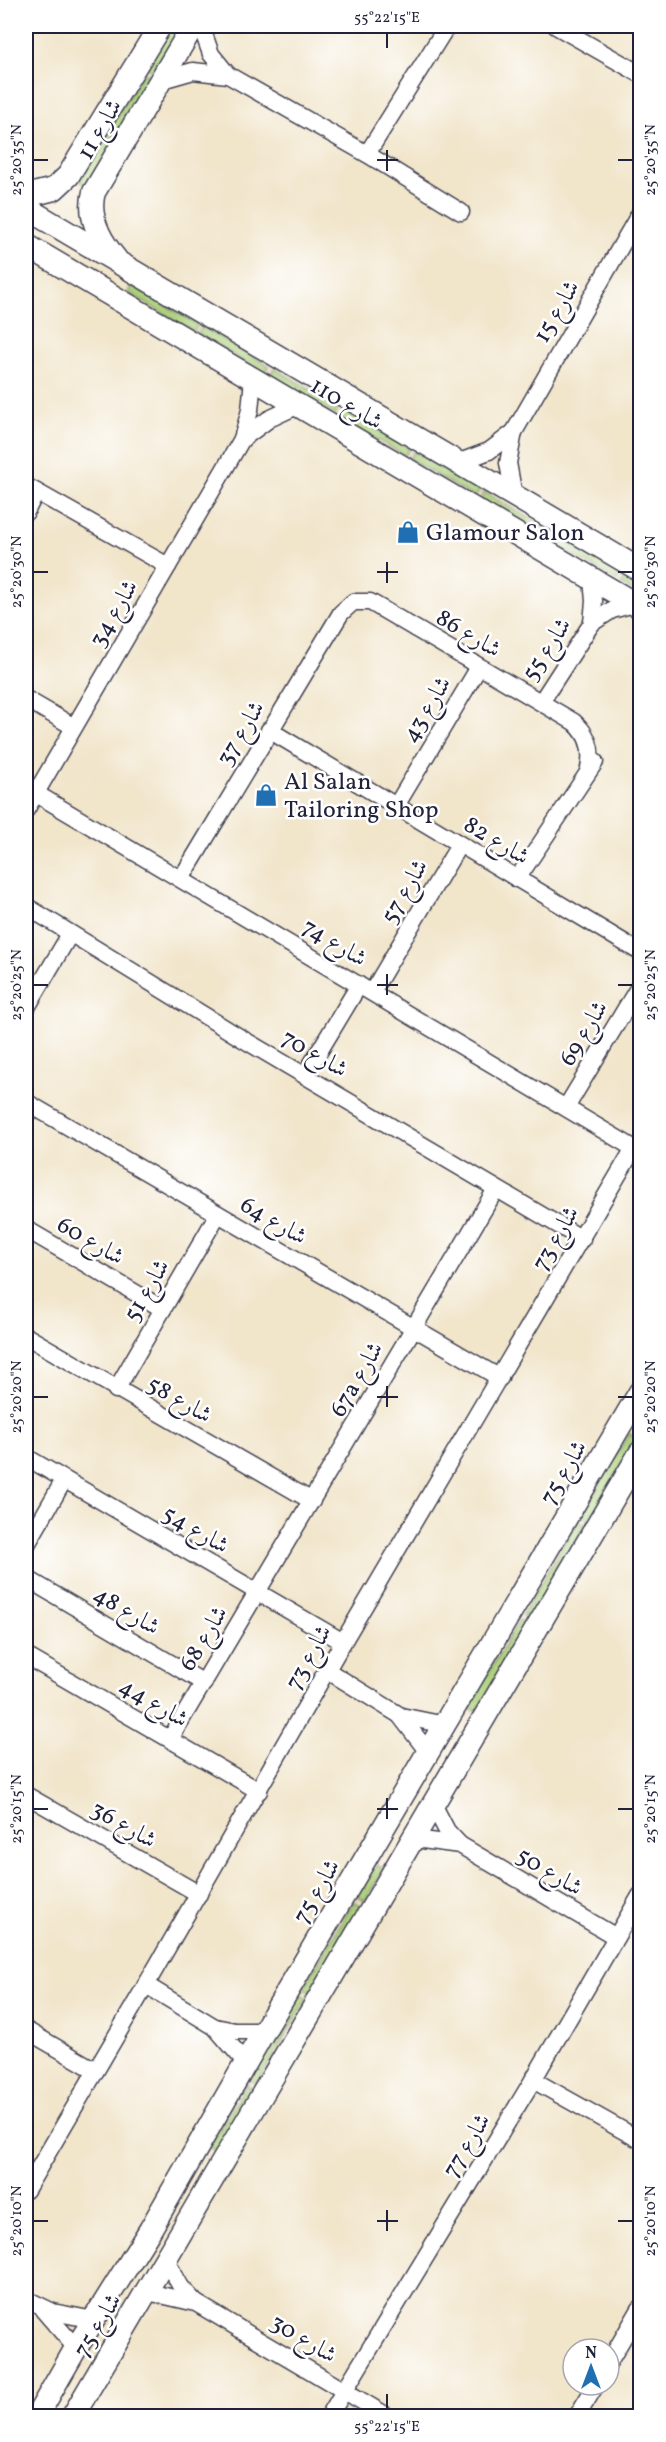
<svg xmlns="http://www.w3.org/2000/svg" width="666" height="2442" viewBox="0 0 666 2442" font-family="Vollkorn,Amiri,serif">
  <style>
    .green { fill: #acd07a; stroke: #67795a; stroke-width: 1.5 }
    .lines { fill: none; stroke-linecap: round; stroke-linejoin: round }
    .street-casing { stroke: #413f50; stroke-width: 19 }
    .secondary-casing { stroke: #413f50; stroke-width: 25 }
    .street { stroke: #fff; stroke-width: 16 }
    .secondary { stroke: #fff; stroke-width: 22 }
    .ticks { fill: none; stroke: #22223b; stroke-width: 2 }
    .labels { text-anchor: middle; stroke-width: 5; stroke-linejoin: round; paint-order: stroke }
    .street-label { font-size: 24px; fill: #22223b; stroke: #fff }
    .poi-label { font-size: 24px; fill: #22223b; stroke: #fff; text-anchor: start }
    .neatline { fill: none; stroke: #22223b; stroke-width: 2 }
    .ticks-label { font-size: 15px; text-anchor: middle; fill: #22223b }
  </style>
  <rect width="100%" height="100%" fill="#fff"/>
  <filter id="ink" filterUnits="userSpaceOnUse"><feTurbulence type="fractalNoise" baseFrequency=".0167" numOctaves="2"/><feDisplacementMap in="SourceGraphic" scale="12" xChannelSelector="R" yChannelSelector="G"/><feConvolveMatrix kernelMatrix="1 2 1 2 8 2 1 2 1" color-interpolation-filters="sRGB"/></filter>
  <filter id="wash" filterUnits="userSpaceOnUse"><feTurbulence type="fractalNoise" baseFrequency=".008" numOctaves="4" result="noise"/><feDisplacementMap in="SourceGraphic" scale="24" xChannelSelector="R" yChannelSelector="G"/><feGaussianBlur stdDeviation="1.35" result="paint"/><feColorMatrix in="noise" values="0 0 0 0 0 0 0 0 0 0 0 0 0 0 0 0 0 1.4 0 .05"/><feComposite in="paint" operator="in"/></filter>
  <g filter="url(#wash)">
    <rect width="100%" height="100%" fill="#f1e5ca"/>
    <g class="green">
      <polygon points="170,26 182,26 154,72 146,67"/>
      <polygon points="143,72 151,76 114,140 106,135"/>
      <polygon points="103,140 111,145 87,185 79,181"/>
      <polygon points="132,285 198,324 194,332 128,293"/>
      <polygon points="202,326 269,366 264,374 198,334"/>
      <polygon points="274,368 339,407 335,415 269,376"/>
      <polygon points="345,410 410,448 405,456 339,418"/>
      <polygon points="414,451 480,489 475,498 409,459"/>
      <polygon points="484,492 551,531 546,539 480,500"/>
      <polygon points="555,534 621,573 617,581 551,542"/>
      <polygon points="626,575 640,584 640,595 621,584"/>
      <polygon points="629,1433 638,1438 590,1520 581,1515"/>
      <polygon points="578,1520 586,1525 531,1620 522,1615"/>
      <polygon points="519,1620 528,1626 477,1712 468,1707"/>
      <polygon points="376,1865 384,1869 365,1901 357,1896"/>
      <polygon points="354,1901 362,1906 312,1993 303,1988"/>
      <polygon points="300,1993 308,1998 257,2084 249,2080"/>
      <polygon points="246,2085 254,2089 218,2152 209,2147"/>
    </g>
  </g>
  <g filter="url(#ink)">
    <g class="lines">
      <g class="street-casing">
        <g id="street">
          <polyline points="201,26 211,54 228,75"/>
          <polyline points="556,26 640,74"/>
          <polyline points="158,81 193,71 228,75 367,154 461,212"/>
          <polyline points="367,154 447,26"/>
          <polyline points="242,439 269,419 299,405"/>
          <polyline points="457,463 489,451 514,432"/>
          <polyline points="26,486 168,566"/>
          <polyline points="514,496 508,463 514,432 640,213"/>
          <polyline points="26,512 36,492"/>
          <polyline points="592,579 594,601 592,623"/>
          <polyline points="26,699 74,727"/>
          <polyline points="541,702 592,623 612,610 634,604"/>
          <polyline points="269,730 640,952"/>
          <polyline points="35,793 640,1152"/>
          <polyline points="396,806 479,667"/>
          <polyline points="26,810 242,439 250,410 253,379"/>
          <path d="M 181,879 L 341,613 L 353,602 L 370,602 L 377,606 L 574,722 C 588,734 593,750 589,768"/>
          <polyline points="517,879 595,762"/>
          <polyline points="26,906 241,1038 582,1239"/>
          <polyline points="372,992 459,845"/>
          <polyline points="26,1009 70,934"/>
          <polyline points="305,1075 359,985"/>
          <polyline points="26,1102 500,1378"/>
          <polyline points="567,1106 640,985"/>
          <polyline points="26,1229 163,1309"/>
          <polyline points="26,1336 312,1501"/>
          <polyline points="116,1390 218,1214"/>
          <polyline points="26,1457 343,1642"/>
          <polyline points="26,1546 64,1480"/>
          <polyline points="26,1578 204,1683"/>
          <polyline points="26,1656 259,1791"/>
          <polyline points="328,1671 401,1716 445,1725"/>
          <polyline points="401,1717 428,1752"/>
          <polyline points="170,1739 496,1189"/>
          <polyline points="26,1795 199,1894"/>
          <polyline points="434,1806 447,1831 460,1845 616,1937"/>
          <polyline points="415,1839 460,1845"/>
          <polyline points="146,1985 215,2027 246,2063"/>
          <polyline points="215,2027 235,2031 264,2031"/>
          <polyline points="26,2030 95,2070"/>
          <polyline points="533,2080 640,2140"/>
          <polyline points="26,2190 146,1985 343,1642 634,1148"/>
          <polyline points="166,2260 181,2287 195,2302"/>
          <polyline points="148,2292 196,2303 387,2416"/>
          <polyline points="26,2299 53,2312 94,2320"/>
          <polyline points="43,2310 76,2348"/>
          <polyline points="609,2362 640,2309"/>
          <polyline points="329,2416 533,2080 640,1896"/>
          <polyline points="577,2416 596,2385"/>
        </g>
      </g>
      <g class="secondary-casing">
        <g id="secondary">
          <polyline points="26,196 54,189 68,176 160,26"/>
          <polyline points="26,208 640,570"/>
          <polyline points="26,245 640,607"/>
          <path d="M 116,259 C 100,240 87,217 94,192 L 193,26"/>
          <polyline points="37,2416 76,2348 150,2230 264,2031 640,1392"/>
          <polyline points="73,2416 640,1453"/>
        </g>
      </g>
      <use href="#street" class="street"/>
      <use href="#secondary" class="secondary"/>
    </g>
  </g>
  <path class="ticks" d="M 387,33 L 387,48M 387,150 L 387,171M 33,160 L 48,160M 377,160 L 398,160M 618,160 L 633,160M 387,562 L 387,583M 33,572 L 48,572M 377,572 L 398,572M 618,572 L 633,572M 387,974 L 387,995M 33,985 L 48,985M 377,985 L 398,985M 618,985 L 633,985M 387,1386 L 387,1407M 33,1397 L 48,1397M 377,1397 L 398,1397M 618,1397 L 633,1397M 387,1798 L 387,1819M 33,1809 L 48,1809M 377,1809 L 398,1809M 618,1809 L 633,1809M 387,2210 L 387,2231M 33,2221 L 48,2221M 377,2221 L 398,2221M 618,2221 L 633,2221M 387,2394 L 387,2409"/>
  <defs>
    <g id="shop-bare" transform="scale(1.8)"><path d="M-5-2.5h2.3a2.7 3.5 0 0 1 5.4 0H5L5.5 6h-11ZM-1.5-2.5h3a1.5 2.3 0 0 0-3 0Z" fill="#1f6fb2" stroke="#fff" stroke-width="2.5" paint-order="stroke"/></g>
  </defs>
  <g fill-rule="evenodd">
    <use href="#shop-bare" x="408" y="532"/>
    <use href="#shop-bare" x="266" y="795"/>
  </g>
  <g class="labels">
    <g class="street-label">
      <text transform="translate(99 129) rotate(-60)" y="8">شارع 11</text>
      <text transform="translate(556 311) rotate(-60)" y="8">شارع 15</text>
      <text transform="translate(347 403) rotate(31)" y="8">شارع 110</text>
      <text transform="translate(113 613) rotate(-60)" y="8">شارع 34</text>
      <text transform="translate(469 633) rotate(31)" y="8">شارع 86</text>
      <text transform="translate(546 649) rotate(-57)" y="8">شارع 55</text>
      <text transform="translate(426 709) rotate(-59)" y="8">شارع 43</text>
      <text transform="translate(240 733) rotate(-59)" y="8">شارع 37</text>
      <text transform="translate(497 840) rotate(31)" y="8">شارع 82</text>
      <text transform="translate(404 891) rotate(-60)" y="8">شارع 57</text>
      <text transform="translate(335 942) rotate(31)" y="8">شارع 74</text>
      <text transform="translate(583 1033) rotate(-59)" y="8">شارع 69</text>
      <text transform="translate(315 1053) rotate(30)" y="8">شارع 70</text>
      <text transform="translate(274 1220) rotate(30)" y="8">شارع 64</text>
      <text transform="translate(555 1238) rotate(-60)" y="8">شارع 73</text>
      <text transform="translate(91 1240) rotate(30)" y="8">شارع 60</text>
      <text transform="translate(146 1290) rotate(-60)" y="8">شارع 51</text>
      <text transform="translate(356 1379) rotate(-60)" y="8">67a شارع</text>
      <text transform="translate(180 1399) rotate(30)" y="8">شارع 58</text>
      <text transform="translate(563 1472) rotate(-60)" y="8">شارع 75</text>
      <text transform="translate(196 1529) rotate(30)" y="8">شارع 54</text>
      <text transform="translate(127 1610) rotate(31)" y="8">شارع 48</text>
      <text transform="translate(203 1638) rotate(-59)" y="8">شارع 68</text>
      <text transform="translate(308 1657) rotate(-61)" y="8">شارع 73</text>
      <text transform="translate(154 1702) rotate(30)" y="8">شارع 44</text>
      <text transform="translate(124 1824) rotate(30)" y="8">شارع 36</text>
      <text transform="translate(550 1871) rotate(31)" y="8">شارع 50</text>
      <text transform="translate(316 1891) rotate(-60)" y="8">شارع 75</text>
      <text transform="translate(466 2145) rotate(-59)" y="8">شارع 77</text>
      <text transform="translate(97 2325) rotate(-59)" y="8">شارع 75</text>
      <text transform="translate(304 2338) rotate(31)" y="8">شارع 30</text>
    </g>
    <g class="poi-label">
      <text x="426" y="540">Glamour Salon</text>
      <text x="284" y="789">Al Salan<tspan x="284" dy="28">Tailoring Shop</tspan></text>
    </g>
  </g>
  <rect width="666" height="2442" fill="none" stroke="#fff" stroke-width="66"/>
  <g transform="translate(591 2367)"><circle r="28" fill="#ffffff" stroke="#a7a7b1" stroke-width="1.5"/>
  <path d="M0-4.5L10 22L0 15L-10 22Z" fill="#1f6fb2"/>
  <text y="-9" font-size="16" font-weight="bold" text-anchor="middle" fill="#22223b">N</text>
  </g>
  <rect x="33" y="33" width="600" height="2376" class="neatline"/>
  <g class="ticks-label">
    <text x="387" y="22">55°22'15"E</text>
    <text transform="translate(16 160) rotate(-90)" y="5">25°20'35"N</text>
    <text transform="translate(650 160) rotate(-90)" y="5">25°20'35"N</text>
    <text transform="translate(16 572) rotate(-90)" y="5">25°20'30"N</text>
    <text transform="translate(650 572) rotate(-90)" y="5">25°20'30"N</text>
    <text transform="translate(16 985) rotate(-90)" y="5">25°20'25"N</text>
    <text transform="translate(650 985) rotate(-90)" y="5">25°20'25"N</text>
    <text transform="translate(16 1397) rotate(-90)" y="5">25°20'20"N</text>
    <text transform="translate(650 1397) rotate(-90)" y="5">25°20'20"N</text>
    <text transform="translate(16 1809) rotate(-90)" y="5">25°20'15"N</text>
    <text transform="translate(650 1809) rotate(-90)" y="5">25°20'15"N</text>
    <text transform="translate(16 2221) rotate(-90)" y="5">25°20'10"N</text>
    <text transform="translate(650 2221) rotate(-90)" y="5">25°20'10"N</text>
    <text x="387" y="2431">55°22'15"E</text>
  </g>
</svg>
